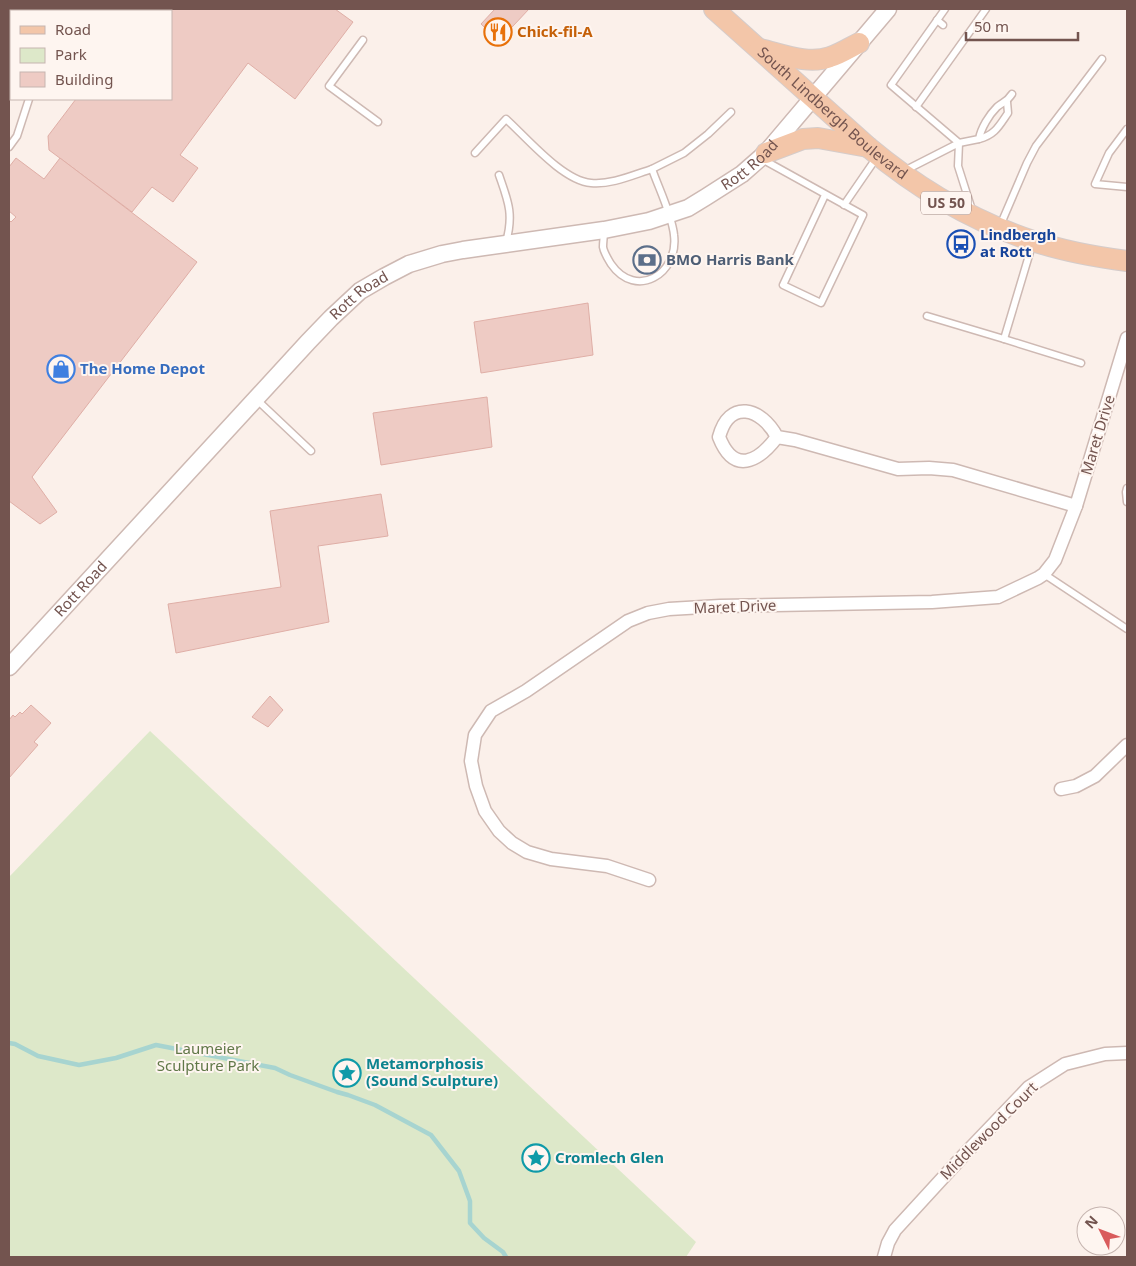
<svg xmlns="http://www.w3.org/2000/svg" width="1136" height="1266" viewBox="0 0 1136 1266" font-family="'Noto Sans',sans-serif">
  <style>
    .green { fill: #dde8c9 }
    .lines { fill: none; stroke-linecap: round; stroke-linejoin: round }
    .stream { stroke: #a7d4d0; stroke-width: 4.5 }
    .building { fill: #eecbc4; stroke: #dfaea6 }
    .service-casing { stroke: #ceb9b3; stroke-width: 9 }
    .minor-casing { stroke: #ceb9b3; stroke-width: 15 }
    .tertiary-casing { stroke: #ceb9b3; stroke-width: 19 }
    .primary-casing { stroke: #d5ccca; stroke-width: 22 }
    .service { stroke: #fff; stroke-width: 6 }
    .minor { stroke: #fff; stroke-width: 12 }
    .tertiary { stroke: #fff; stroke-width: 16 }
    .primary { stroke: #f3c6a9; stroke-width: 20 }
    .labels { text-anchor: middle; stroke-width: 4; stroke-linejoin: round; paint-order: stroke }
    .shield { fill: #fef5f0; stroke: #9d847f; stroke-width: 1 }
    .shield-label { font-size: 14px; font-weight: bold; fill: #73544f }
    .food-label { font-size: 15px; font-weight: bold; fill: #c56008; stroke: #fef5f0; text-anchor: start }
    .street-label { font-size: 15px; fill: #73544f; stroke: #fef5f0 }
    .transit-label { font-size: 15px; font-weight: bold; fill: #164399; stroke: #fef5f0; text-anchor: start }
    .service-label { font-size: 15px; font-weight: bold; fill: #4e5e75; stroke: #fef5f0; text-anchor: start }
    .shop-label { font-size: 15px; font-weight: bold; fill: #366cbe; stroke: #fef5f0; text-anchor: start }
    .park-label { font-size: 15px; fill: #617848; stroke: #fef5f0 }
    .culture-label { font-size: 15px; font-weight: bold; fill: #0d838f; stroke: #fef5f0; text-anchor: start }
  </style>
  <rect width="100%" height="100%" fill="#fbf0ea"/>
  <polygon class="green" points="150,731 696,1242 686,1257 9,1257 9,877"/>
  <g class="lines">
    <polyline class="stream" points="9,1043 15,1044 38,1056 79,1065 116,1058 156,1045 275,1068 290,1075 337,1092 348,1095 375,1105 431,1135 459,1171 470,1201 470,1223 484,1238 503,1252 506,1257"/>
  </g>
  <g class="building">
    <polygon points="123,9 335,9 353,22 295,99 248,63 180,155 198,168 173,202 152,187 132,212 49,150 48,136 76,99 171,99 171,11 121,11"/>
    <polygon points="495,9 529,9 499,41 481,24"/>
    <polygon points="16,158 44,179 60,158 197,262 32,477 57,512 40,524 9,501 9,220 11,222 16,217 9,211 9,167"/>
    <polygon points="657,250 658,256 651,272 638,264 636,255"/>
    <polygon points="588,303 593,355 481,373 474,322"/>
    <polygon points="487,397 492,447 381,465 373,413"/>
    <polygon points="381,494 388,536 318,546 329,622 176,653 168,604 281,587 270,511"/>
    <polygon points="270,696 283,710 268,727 252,717"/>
    <polygon points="31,705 51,723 34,742 38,745 9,778 9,720 13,715 15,717 20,712 22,714"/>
  </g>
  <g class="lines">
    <g class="service-casing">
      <g id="service">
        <path d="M 945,9 L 891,85 L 959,143 L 979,139 C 981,128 989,115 997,107 C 1003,102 1007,102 1012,94"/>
        <polyline points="89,11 91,9"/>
        <polyline points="937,20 943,25"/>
        <polyline points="363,40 329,86 378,122"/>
        <polyline points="916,107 986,9"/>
        <polyline points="1127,129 1109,153 1095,184 1127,187"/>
        <path d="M 979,139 C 995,135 999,126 1008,113 L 1007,102"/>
        <polyline points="9,147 17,136 29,99"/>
        <path d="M 475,153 L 506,119 C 527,138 563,181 591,183 C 611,185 633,175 652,169 C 659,189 672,215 674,235 C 679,274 636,300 611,264 C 608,259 604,253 603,247 C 603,242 604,236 604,231"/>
        <polyline points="762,159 863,215 821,303 783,285 825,195"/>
        <polyline points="652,169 684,153 708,134 731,112"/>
        <polyline points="904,171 959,143 958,166 972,210"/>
        <path d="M 499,175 C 508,201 514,214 506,242"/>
        <polyline points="844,205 877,157"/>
        <polyline points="1000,226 1027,163 1036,146 1102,59"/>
        <polyline points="927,316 1004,339 1033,242"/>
        <polyline points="1004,339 1081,363"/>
        <polyline points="256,399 311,451"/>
        <polyline points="1127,488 1126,492 1127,502"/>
        <polyline points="1044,574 1127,629"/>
      </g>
    </g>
    <g class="minor-casing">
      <g id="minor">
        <path d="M 777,437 C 758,462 734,475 719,437 C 729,399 761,407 777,437 L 795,440 L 898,469 L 929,468 L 953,470 L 1076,506"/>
        <polyline points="1061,789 1076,786 1095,776 1127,745"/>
        <polyline points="649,880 607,866 551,859 527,852 512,843 499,831 485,811 476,786 471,761 475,735 491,711 526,691 628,621 648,613 669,609 720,606 932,602 998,597 1038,578 1044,574 1055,560 1076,506 1127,338"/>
        <polyline points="884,1257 888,1243 895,1230 961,1158 1029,1087 1065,1064 1105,1054 1127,1053"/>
      </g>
    </g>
    <g class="tertiary-casing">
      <g id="tertiary">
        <path id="s1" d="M 9,667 L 308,342 L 331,318 L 360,291 L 384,277 L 409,264 L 442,254 L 463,250 L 604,230 L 649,221 L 688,208 L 706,197 L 742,174 L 766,153 L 888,9"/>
      </g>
    </g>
    <g class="primary-casing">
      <g id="primary">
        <path id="s2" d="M 714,9 L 868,147 C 917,188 972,221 1033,241 C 1063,251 1096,257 1127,261"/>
        <path d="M 760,49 C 782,54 808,65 830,57 C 840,54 849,48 859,43"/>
        <polyline points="766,153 803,139 818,138 868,147"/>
      </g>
    </g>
    <use href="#service" class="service"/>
    <use href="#minor" class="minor"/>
    <use href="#tertiary" class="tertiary"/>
    <use href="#primary" class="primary"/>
  </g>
  <defs>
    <g id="restaurant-ring" transform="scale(1.4375)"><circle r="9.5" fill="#fef5f0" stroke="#e8710a" stroke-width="1.5"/><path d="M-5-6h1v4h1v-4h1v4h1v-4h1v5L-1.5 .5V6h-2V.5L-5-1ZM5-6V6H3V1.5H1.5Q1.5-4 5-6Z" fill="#e8710a"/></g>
    <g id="bus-ring" transform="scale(1.4375)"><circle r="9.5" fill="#fef5f0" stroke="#1a4fb4" stroke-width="1.5"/><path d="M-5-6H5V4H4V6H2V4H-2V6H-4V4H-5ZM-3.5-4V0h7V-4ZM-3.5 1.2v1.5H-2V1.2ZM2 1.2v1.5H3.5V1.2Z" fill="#1a4fb4"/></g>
    <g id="bank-ring" transform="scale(1.4375)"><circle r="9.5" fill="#fef5f0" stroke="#5c6f8a" stroke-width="1.5"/><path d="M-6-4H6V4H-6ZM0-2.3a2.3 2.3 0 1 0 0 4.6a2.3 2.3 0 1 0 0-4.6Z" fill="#5c6f8a"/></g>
    <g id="shop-ring" transform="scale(1.4375)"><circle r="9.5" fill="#fef5f0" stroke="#3f7fe0" stroke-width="1.5"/><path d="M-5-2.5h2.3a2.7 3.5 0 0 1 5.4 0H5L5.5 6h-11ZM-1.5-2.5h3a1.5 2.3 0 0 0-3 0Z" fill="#3f7fe0"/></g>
    <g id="sight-ring" transform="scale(1.4375)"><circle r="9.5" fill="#fef5f0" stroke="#0f9aa8" stroke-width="1.5"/><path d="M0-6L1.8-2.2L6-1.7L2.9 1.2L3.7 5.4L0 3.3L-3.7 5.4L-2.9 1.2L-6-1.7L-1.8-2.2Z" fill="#0f9aa8"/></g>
  </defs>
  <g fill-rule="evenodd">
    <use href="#restaurant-ring" x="498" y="32"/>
    <use href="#bus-ring" x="961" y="244"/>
    <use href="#bank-ring" x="647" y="260"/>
    <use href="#shop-ring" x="61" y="369"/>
    <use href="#sight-ring" x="347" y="1073"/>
    <use href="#sight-ring" x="536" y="1158"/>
  </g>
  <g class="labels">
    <rect class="shield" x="921" y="191.5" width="50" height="23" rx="4"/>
    <g class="shield-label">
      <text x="946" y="208">US 50</text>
    </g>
    <g class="food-label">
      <text x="517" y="37">Chick-fil-A</text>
    </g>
    <g class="street-label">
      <text dy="5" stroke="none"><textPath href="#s2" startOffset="158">South Lindbergh Boulevard</textPath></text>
      <text dy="5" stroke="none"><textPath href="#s1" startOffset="931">Rott Road</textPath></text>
      <text dy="5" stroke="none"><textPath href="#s1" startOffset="511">Rott Road</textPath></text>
      <text transform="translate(1098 435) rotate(-73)" y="5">Maret Drive</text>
      <text dy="5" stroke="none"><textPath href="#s1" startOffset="106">Rott Road</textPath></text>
      <text transform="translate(735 607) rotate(-2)" y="5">Maret Drive</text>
      <text transform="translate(989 1131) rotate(-45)" y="5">Middlewood Court</text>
    </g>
    <g class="transit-label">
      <text x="980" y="240">Lindbergh<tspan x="980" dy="17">at Rott</tspan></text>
    </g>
    <g class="service-label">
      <text x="666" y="265">BMO Harris Bank</text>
    </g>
    <g class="shop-label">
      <text x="80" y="374">The Home Depot</text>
    </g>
    <g class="park-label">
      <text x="208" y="1054">Laumeier<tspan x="208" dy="17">Sculpture Park</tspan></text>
    </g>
    <g class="culture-label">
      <text x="366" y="1069">Metamorphosis<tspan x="366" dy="17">(Sound Sculpture)</tspan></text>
      <text x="555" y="1163">Cromlech Glen</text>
    </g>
  </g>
  <rect width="1136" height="1266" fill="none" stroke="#73544f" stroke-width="20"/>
  <rect x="10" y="10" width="162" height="90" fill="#fef5f0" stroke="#c6b5b0"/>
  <rect x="20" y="26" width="25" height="8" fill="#f3c6a9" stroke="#c6b5b0"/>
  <text x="55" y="35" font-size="15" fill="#73544f">Road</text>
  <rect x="20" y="48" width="25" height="15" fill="#dde8c9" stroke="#c6b5b0"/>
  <text x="55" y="60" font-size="15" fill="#73544f">Park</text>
  <rect x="20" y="72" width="25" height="15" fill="#eecbc4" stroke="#c6b5b0"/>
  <text x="55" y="85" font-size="15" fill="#73544f">Building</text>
  <g transform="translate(1101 1231) rotate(312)"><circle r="24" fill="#fef5f0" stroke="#c6b5b0"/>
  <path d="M0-4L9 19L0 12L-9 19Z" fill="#d95b5c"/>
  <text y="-8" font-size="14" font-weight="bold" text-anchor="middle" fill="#73544f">N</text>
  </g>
  <path d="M966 32v8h112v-8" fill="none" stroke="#73544f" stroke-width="2.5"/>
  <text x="974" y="32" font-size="15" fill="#73544f" stroke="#fef5f0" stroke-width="4" paint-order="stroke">50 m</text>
</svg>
